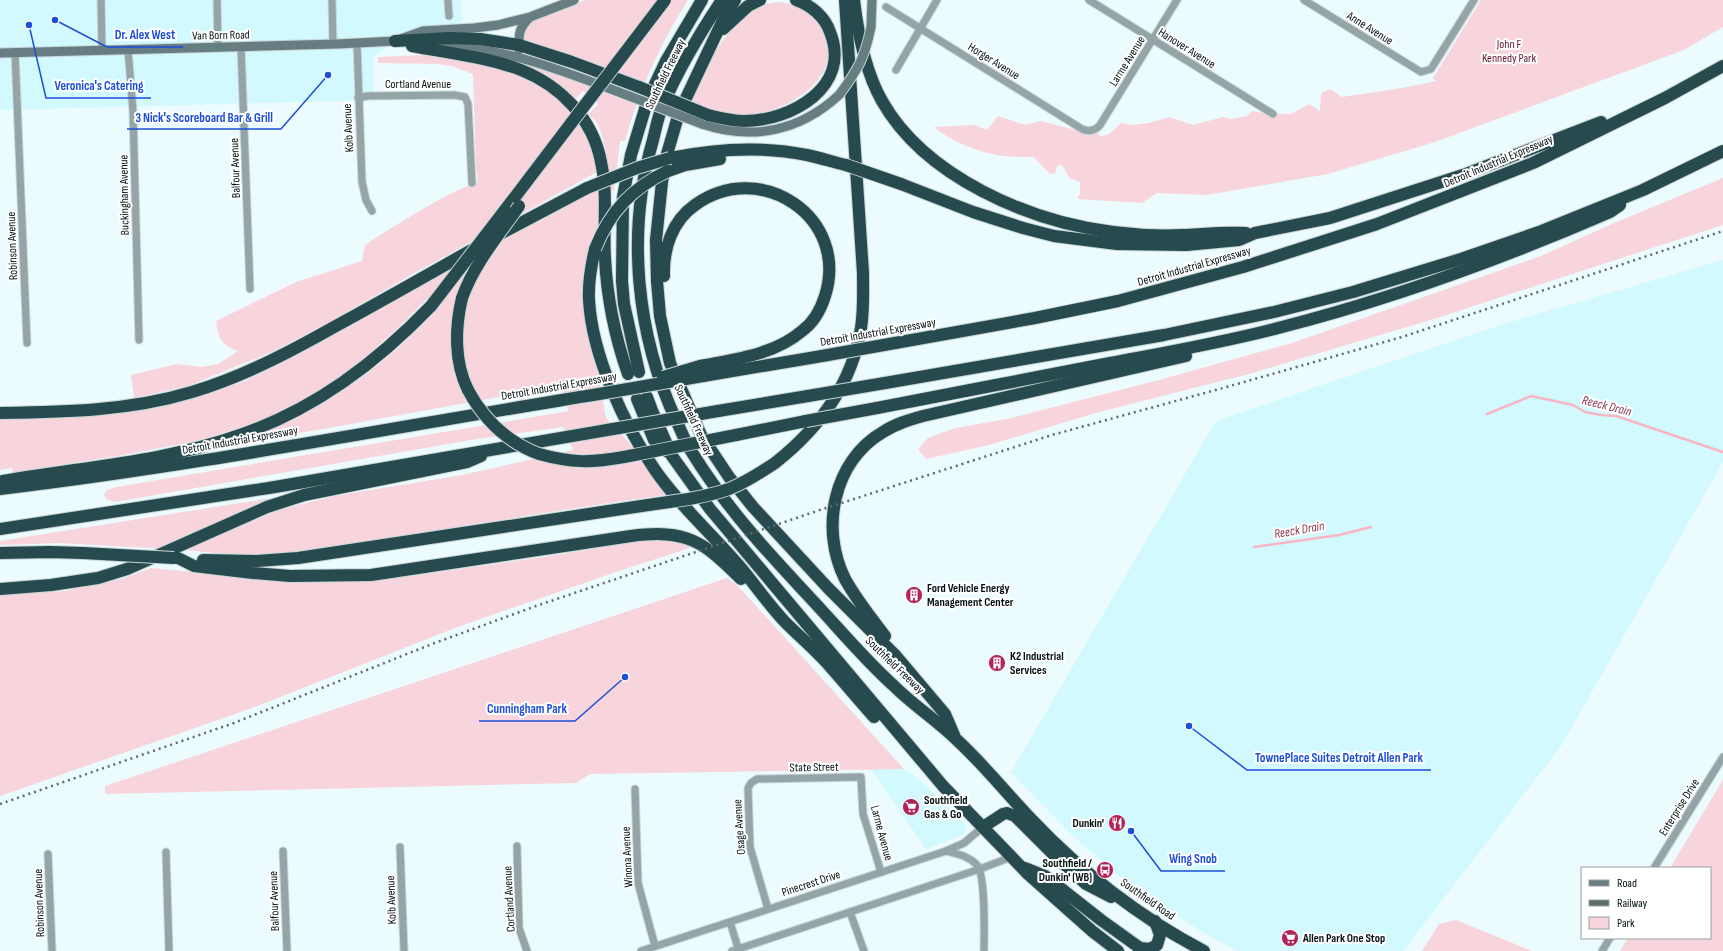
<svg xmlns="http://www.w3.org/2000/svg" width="1723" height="951" viewBox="0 0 1723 951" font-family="'Sofia Sans Condensed',sans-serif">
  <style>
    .built { fill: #d2f9fe }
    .green { fill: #f8d5dc }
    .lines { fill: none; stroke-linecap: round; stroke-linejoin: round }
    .stream { stroke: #f9b5c4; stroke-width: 2.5 }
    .street-casing { stroke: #c7d5d7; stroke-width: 9 }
    .secondary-casing { stroke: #c7d5d7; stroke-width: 11 }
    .highway-casing { stroke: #c7d5d7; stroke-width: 14 }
    .street { stroke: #95a5a7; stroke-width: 7 }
    .secondary { stroke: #667e81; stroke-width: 9 }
    .highway { stroke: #264a4e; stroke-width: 12 }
    .rail { stroke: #5d6b6d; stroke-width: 2.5; stroke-dasharray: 2 4; stroke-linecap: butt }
    .secondary-bridge-casing { stroke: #c7d5d7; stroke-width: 11; stroke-linecap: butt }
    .highway-bridge-casing { stroke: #c7d5d7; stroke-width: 14; stroke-linecap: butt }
    .secondary-bridge { stroke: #667e81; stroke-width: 9 }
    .highway-bridge { stroke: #264a4e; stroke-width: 12 }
    .labels { text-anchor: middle; stroke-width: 4; stroke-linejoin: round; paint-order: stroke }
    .street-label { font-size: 12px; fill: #031012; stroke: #fff }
    .park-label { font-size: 12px; fill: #60132e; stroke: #fff }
    .poi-label { font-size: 12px; font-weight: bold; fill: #031012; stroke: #fff; text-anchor: start }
    .water-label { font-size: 13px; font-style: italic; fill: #88394f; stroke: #fff }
    .leader { fill: none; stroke: #1d4ed8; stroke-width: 1.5 }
    .callout-dot { fill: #1d4ed8; stroke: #fff; stroke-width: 1.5 }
    .callout-label { font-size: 13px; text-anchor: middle; font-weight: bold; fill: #1d4ed8; stroke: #fff; stroke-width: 4; stroke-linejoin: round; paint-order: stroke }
  </style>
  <rect width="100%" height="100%" fill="#ecfbfd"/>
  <g class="built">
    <polygon points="0,0 461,0 463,21 395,41 373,58 374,100 0,110"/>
    <polygon points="1723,260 1723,462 1561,746 1403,951 1237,951 1199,930 1132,887 1074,837 1011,772 1216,421 1497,326"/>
    <polygon points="871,769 904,769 922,782 967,826 963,835 926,849"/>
  </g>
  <g class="green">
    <path d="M 585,0 L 688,0 C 660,44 639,90 625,141 L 620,141 L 614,190 L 611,191 C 609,172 606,136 595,120 C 594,118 590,117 588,115 L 598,104 L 583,91 L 575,100 L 560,86 L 524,68 L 529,46 L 523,40 L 525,30 L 531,22 Z"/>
    <path d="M 1481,0 L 1723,0 L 1723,27 L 1684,50 L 1435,142 L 1328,174 L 1206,195 L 1157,193 L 1142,203 L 1077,199 L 1080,194 L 1080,182 L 1069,178 L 1063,166 L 1058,165 L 1055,173 L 1050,174 L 1034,157 C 1022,157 1009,157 997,155 C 975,151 951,141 934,127 L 975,125 L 987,130 L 998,116 L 1025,125 L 1041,121 L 1091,134 L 1099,133 L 1100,137 L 1109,134 L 1121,123 L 1131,125 L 1149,123 L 1169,117 L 1193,125 L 1223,117 L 1231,119 L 1247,116 L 1252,111 L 1264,113 L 1291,114 L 1309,104 L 1320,111 L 1321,93 L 1330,89 L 1342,97 L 1402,88 L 1436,81 L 1433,78 Z"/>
    <path d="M 779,2 C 795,4 811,10 820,25 C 847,67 805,101 766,112 C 762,113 757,116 752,116 C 730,118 710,110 690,102 C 701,74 725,29 750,11 C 759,5 769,3 779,2 Z"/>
    <path d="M 423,55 C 466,59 515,66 552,92 C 560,98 575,114 581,123 C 591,136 594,156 597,172 L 411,275 L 337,318 L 274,351 L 188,386 L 134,398 L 131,375 L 177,364 L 201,367 L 218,364 L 238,351 C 220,344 219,339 216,321 L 296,282 L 362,261 L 365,245 C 402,221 438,198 478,181 L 476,165 L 473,74 L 452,66 L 437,64 L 378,63 L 378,57 Z"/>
    <polygon points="1723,178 1723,225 1434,319 1249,374 1099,412 989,445 926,459 918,449 928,438 955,428 1007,419 1159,380 1292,343 1541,256 1614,223"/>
    <path d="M 599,189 L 599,224 L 594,234 L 583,272 L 587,324 L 601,374 L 599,379 L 606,418 L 630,444 L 663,487 L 665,495 C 600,504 536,514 471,525 C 403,537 333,551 264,554 C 238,555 212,553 186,550 L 278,510 L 334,496 L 462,475 L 573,450 L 563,427 L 477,439 L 115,502 L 106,499 L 104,494 L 107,490 L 116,487 L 569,411 L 560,386 L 329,428 L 239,443 L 239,441 C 261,431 283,423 304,413 C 356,387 400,349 439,307 L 427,299 L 397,329 L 352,369 L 301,402 L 262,421 L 197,441 L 118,456 L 13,473 L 12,468 L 0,470 L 0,419 L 188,399 L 245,381 L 450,270 L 502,240 Z"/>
    <polygon points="272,498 166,549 60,543 0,545 0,541"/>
    <polygon points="652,539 679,543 693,547 616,572 455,628 255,707 0,796 0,595 65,591 122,579 151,568 299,582 349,581 397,578 543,557"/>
    <polygon points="727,578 738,586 904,769 590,774 576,783 105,794 105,786"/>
    <polygon points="1723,780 1723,951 1620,951 1628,938 1710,938 1710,868 1670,868"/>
    <polygon points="1456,920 1532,951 1422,951 1439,924"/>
  </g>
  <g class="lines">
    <g class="stream">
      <polyline points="1487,414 1531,396 1573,405 1585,412 1601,415 1616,416 1723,452"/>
      <polyline points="1254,547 1339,535 1371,527"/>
    </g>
    <g class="street-casing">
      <g id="street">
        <polyline points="101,0 102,50"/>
        <polyline points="217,0 218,47"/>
        <polyline points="332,0 333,44"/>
        <polyline points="448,0 449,16"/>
        <polyline points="1089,0 1273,114"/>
        <polyline points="1304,0 1421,72 1431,69 1474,0"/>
        <path d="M 886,7 L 1082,129 C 1089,132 1095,131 1100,125 L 1177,0"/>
        <polyline points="357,43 362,182 366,200 372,211"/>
        <polyline points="241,47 250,289"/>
        <polyline points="128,49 133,111 139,340"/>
        <polyline points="15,52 27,343"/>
        <polyline points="896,70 937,0"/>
        <polyline points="358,98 367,96 454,95 465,97 468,104 472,183"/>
        <polyline points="635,789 638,883 655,946"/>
        <polyline points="517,846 519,928 527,951"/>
        <polyline points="400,847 404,951"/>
        <polyline points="283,851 287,951"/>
        <path d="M 946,851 C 957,854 969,856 977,865 C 986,876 984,935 984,951"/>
        <polyline points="166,852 169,951"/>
        <polyline points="48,854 52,951"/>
        <polyline points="1654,868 1723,757"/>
        <polyline points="768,909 750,847 748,788 751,783 757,779 861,777 863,814 881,872"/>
        <polyline points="850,912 864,951"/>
        <polyline points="730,922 739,951"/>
        <polyline points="641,951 946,851 964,843 983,827"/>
        <polyline points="732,951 980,869 1011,857"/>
        <polyline points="1602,951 1610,938"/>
      </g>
    </g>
    <g class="secondary-casing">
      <g id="secondary">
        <polyline points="871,27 872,0"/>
        <path d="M 441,46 C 508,47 570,74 632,97"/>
        <path d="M 519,50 C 519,35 518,29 529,18"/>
        <polyline points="0,53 337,44 395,41 423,31 474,28 498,25 530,17 574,0"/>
        <path d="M 702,124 C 753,141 800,131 839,95"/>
      </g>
    </g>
    <g class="highway-casing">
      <g id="highway">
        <path d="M 722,0 C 700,33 679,68 663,105 C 658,116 656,128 653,140 C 626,232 636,335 677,422 C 682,433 686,444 693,454 C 727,509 771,556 815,603 C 841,631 866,661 894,686 C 914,706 938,721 958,741 C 985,766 1007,794 1032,820 C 1080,871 1142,919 1204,951"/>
        <polyline points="735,0 723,20 679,113 667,154 662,182 656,240 657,281 660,316 670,363 701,435 729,477 753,507 828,588 896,656 945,714 954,735"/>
        <path d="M 854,0 C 858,34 865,71 882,101 C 925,177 1030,222 1113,232 C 1136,235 1160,236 1183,235 C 1204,234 1225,232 1246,233"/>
        <polyline points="723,29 748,6 760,0"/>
        <polyline points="395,41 449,38 480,39 519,45 572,62 639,87"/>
        <path d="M 412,46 C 448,53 487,57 521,70 C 561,86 593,119 601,162 C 608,193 603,227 605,258 C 607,298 615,337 628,374"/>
        <path d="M 708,115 C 720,118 732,121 744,121 C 791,121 852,87 830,32 C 825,17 811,5 796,0"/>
        <path d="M 670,158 C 714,149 763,146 807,155 C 821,158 833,162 846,165"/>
        <polyline points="668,171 685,165 720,159"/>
        <polyline points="901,184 973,212 1023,228 1054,236 1117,244 1186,245 1239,240 1255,233 1330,218 1463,175 1601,122"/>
        <polyline points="505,210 572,122"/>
        <polyline points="496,236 587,188"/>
        <path d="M 595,249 C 591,266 588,282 589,300 C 592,355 624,425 655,470 C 680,506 713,535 741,568 C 756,586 769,605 785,622 C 798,635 813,648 826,662 C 842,680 858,699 874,717"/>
        <path d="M 664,276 C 663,249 672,221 695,205 C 760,158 850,217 825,296 C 821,309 813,323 802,331 C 774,355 735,359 700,366"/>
        <path d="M 462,298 C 455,327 454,362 468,390"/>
        <polyline points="895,343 1035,318 1118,301 1243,267 1318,243 1377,224 1533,163 1665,98 1723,66"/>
        <polyline points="639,372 624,304 622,281 623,197 631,155 648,99 666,61 702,0"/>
        <polyline points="703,376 822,356"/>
        <polyline points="885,383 1164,335 1274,312 1353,292 1461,259 1539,232 1643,190 1723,151"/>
        <polyline points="647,397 653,413 672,456 710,509 943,786 1028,874 1092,931 1118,951"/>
        <polyline points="637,399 654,440 668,452"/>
        <path d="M 877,408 C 955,393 1032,378 1110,363 C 1168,352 1226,342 1282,327 C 1395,298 1504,258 1610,212 L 1620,205"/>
        <polyline points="718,411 808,396"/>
        <path d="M 0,413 C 65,412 129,411 192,392 C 242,377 288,353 334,327 C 382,301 429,274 477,247"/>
        <polyline points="736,435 806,421"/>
        <path d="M 539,454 C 572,463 591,463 624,457"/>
        <path d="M 775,463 C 818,429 852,384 861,328 C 864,309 863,291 863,273 L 845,0"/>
        <path d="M 3,481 C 82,467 164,462 240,435 C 315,409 376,363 431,306"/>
        <path d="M 0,489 C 201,465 400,426 599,394"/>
        <polyline points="0,529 275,487 613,429"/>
        <polyline points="0,553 50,552 83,553"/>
        <path d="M 178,558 L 194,566 L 253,573 L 290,576 L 371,575 L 631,536 C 687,529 703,541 741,579"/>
        <polyline points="203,560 257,561 298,558 648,505"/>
        <polyline points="0,589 51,585 98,578 127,569 267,507 304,495 467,462 481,456"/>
        <path d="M 885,636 C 871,618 856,599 845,579 C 820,529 833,461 883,432 C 895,424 909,420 923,416 L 1186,356"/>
        <polyline points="983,827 1003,814 1007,813 1015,816 1053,854 1086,884 1111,897"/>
        <polyline points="1025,868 1045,876 1101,920 1140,948 1150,949 1157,945 1160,935 1155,921"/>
      </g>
    </g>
    <use href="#street" class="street"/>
    <use href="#secondary" class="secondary"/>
    <use href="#highway" class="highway"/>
    <polyline class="rail" points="0,804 234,723 432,644 536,606 823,509 1052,435 1223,388 1402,337 1723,231"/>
    <g class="secondary-bridge-casing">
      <g id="secondary-bridge">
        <path d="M 839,95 C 858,70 865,57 871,27"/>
        <polyline points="632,97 702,124"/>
      </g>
    </g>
    <g class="highway-bridge-casing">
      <g id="highway-bridge">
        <polyline points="639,87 708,115"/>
        <polyline points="572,122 665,0"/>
        <polyline points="846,165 901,184"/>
        <polyline points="587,188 637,168 670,158"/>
        <path d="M 595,249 C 610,211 632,188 668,171"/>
        <path d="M 462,298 C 474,264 498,236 519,206"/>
        <polyline points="431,306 505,210"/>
        <polyline points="822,356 895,343"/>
        <polyline points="663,377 700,366"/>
        <path d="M 468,390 C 484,420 507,442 539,454"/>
        <polyline points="599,394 703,376"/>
        <polyline points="808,396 885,383"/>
        <polyline points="806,421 877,408"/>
        <polyline points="613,429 718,411"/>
        <polyline points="624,457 736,435"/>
        <path d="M 648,505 C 675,501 703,498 729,489 C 746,482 760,473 775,463"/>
        <polyline points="83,553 174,558"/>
      </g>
    </g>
    <use href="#secondary-bridge" class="secondary-bridge"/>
    <use href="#highway-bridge" class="highway-bridge"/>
  </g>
  <defs>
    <g id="building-disc" transform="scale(0.9)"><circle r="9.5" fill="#b22357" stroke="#fff"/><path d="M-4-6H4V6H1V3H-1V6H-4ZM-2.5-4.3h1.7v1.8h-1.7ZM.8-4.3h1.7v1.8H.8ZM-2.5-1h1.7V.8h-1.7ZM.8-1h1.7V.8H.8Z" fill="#fff"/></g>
    <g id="supermarket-disc" transform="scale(0.9)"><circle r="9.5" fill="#b22357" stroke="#fff"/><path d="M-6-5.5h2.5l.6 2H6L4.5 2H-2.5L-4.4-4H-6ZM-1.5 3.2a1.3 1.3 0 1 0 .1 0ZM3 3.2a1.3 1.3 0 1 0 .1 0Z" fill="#fff"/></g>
    <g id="restaurant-disc" transform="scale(0.9)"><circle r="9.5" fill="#b22357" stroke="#fff"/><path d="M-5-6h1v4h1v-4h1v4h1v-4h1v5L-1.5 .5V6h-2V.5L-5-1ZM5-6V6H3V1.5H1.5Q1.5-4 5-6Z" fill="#fff"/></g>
    <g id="bus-disc" transform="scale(0.9)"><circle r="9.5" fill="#b22357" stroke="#fff"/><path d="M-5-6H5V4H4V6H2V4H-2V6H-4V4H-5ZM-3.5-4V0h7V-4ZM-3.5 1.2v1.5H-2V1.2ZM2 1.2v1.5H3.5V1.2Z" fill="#fff"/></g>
  </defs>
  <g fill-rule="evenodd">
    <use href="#building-disc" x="914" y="595"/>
    <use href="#building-disc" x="997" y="663"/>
    <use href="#supermarket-disc" x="911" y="807"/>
    <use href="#restaurant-disc" x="1117" y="823"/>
    <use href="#bus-disc" x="1105" y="870"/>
    <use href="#supermarket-disc" x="1290" y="938"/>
  </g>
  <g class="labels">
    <g class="street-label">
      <text transform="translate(1370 28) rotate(32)" y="4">Anne Avenue</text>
      <text transform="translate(221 35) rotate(-1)" y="4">Van Born Road</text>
      <text transform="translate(1187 48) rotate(32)" y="4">Hanover Avenue</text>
      <text transform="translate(994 61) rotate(32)" y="4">Horger Avenue</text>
      <text transform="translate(1127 61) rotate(-58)" y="4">Larme Avenue</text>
      <text transform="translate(665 74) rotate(-64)" y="4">Southfield Freeway</text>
      <text x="418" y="88">Cortland Avenue</text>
      <text transform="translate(348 128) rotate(-93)" y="4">Kolb Avenue</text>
      <text transform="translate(1498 161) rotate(-23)" y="4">Detroit Industrial Expressway</text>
      <text transform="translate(235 168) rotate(-92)" y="4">Balfour Avenue</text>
      <text transform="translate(124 195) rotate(-91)" y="4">Buckingham Avenue</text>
      <text transform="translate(12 246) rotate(-92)" y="4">Robinson Avenue</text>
      <text transform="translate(1194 266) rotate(-16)" y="4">Detroit Industrial Expressway</text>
      <text transform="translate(878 332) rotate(-10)" y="4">Detroit Industrial Expressway</text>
      <text transform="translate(559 386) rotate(-10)" y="4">Detroit Industrial Expressway</text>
      <text transform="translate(694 420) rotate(65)" y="4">Southfield Freeway</text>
      <text transform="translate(240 440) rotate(-10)" y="4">Detroit Industrial Expressway</text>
      <text transform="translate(895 665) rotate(44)" y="4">Southfield Freeway</text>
      <text transform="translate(814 767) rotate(-1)" y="4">State Street</text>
      <text transform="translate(1679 807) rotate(-58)" y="4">Enterprise Drive</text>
      <text transform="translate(739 827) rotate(-94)" y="4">Osage Avenue</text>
      <text transform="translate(882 833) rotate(75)" y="4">Larme Avenue</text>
      <text transform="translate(627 857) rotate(-93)" y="4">Winona Avenue</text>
      <text transform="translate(811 883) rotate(-18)" y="4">Pinecrest Drive</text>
      <text transform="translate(509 899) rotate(-93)" y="4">Cortland Avenue</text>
      <text transform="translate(1148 899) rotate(35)" y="4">Southfield Road</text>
      <text transform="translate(391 900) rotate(-92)" y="4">Kolb Avenue</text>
      <text transform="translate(274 901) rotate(-92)" y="4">Balfour Avenue</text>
      <text transform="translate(39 903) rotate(-92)" y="4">Robinson Avenue</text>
    </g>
    <g class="park-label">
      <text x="1509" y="48">John F<tspan x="1509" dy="14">Kennedy Park</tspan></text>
    </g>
    <g class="poi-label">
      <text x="927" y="592">Ford Vehicle Energy<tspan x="927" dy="14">Management Center</tspan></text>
      <text x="1010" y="660">K2 Industrial<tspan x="1010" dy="14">Services</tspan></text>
      <text x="924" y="804">Southfield<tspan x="924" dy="14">Gas &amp; Go</tspan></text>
      <text x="1104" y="827" text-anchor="end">Dunkin'</text>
      <text x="1092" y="867" text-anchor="end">Southfield /<tspan x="1092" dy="14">Dunkin' (WB)</tspan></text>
      <text x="1303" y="942">Allen Park One Stop</text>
    </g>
    <g class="water-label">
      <text transform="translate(1607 405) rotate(14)" y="5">Reeck Drain</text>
      <text transform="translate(1299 529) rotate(-10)" y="5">Reeck Drain</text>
    </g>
  </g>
  <path class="leader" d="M55 20L107 47H183M29 25L46 98H151M328 75L281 129H127M625 677L575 721H479M1189 726L1247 770H1431M1131 831L1161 871H1225"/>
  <g class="callout-dot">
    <circle cx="55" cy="20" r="4"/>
    <circle cx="29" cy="25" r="4"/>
    <circle cx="328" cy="75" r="4"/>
    <circle cx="625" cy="677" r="4"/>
    <circle cx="1189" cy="726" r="4"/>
    <circle cx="1131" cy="831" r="4"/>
  </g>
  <g class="callout-label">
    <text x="145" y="39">Dr. Alex West</text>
    <text x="99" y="90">Veronica's Catering</text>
    <text x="204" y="122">3 Nick's Scoreboard Bar &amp; Grill</text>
    <text x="527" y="713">Cunningham Park</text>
    <text x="1339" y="762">TownePlace Suites Detroit Allen Park</text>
    <text x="1193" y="863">Wing Snob</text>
  </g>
  <rect x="1581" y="867" width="130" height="72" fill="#ffffff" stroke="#9a9fa0"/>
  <rect x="1589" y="880" width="20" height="6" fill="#667e81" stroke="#9a9fa0"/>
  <text x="1617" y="887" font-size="12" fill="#031012">Road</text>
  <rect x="1589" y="900" width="20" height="6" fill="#5d6b6d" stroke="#9a9fa0"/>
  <text x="1617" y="907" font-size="12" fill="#031012">Railway</text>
  <rect x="1589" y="917" width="20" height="12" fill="#f8d5dc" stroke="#9a9fa0"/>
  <text x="1617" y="927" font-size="12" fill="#031012">Park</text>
</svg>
